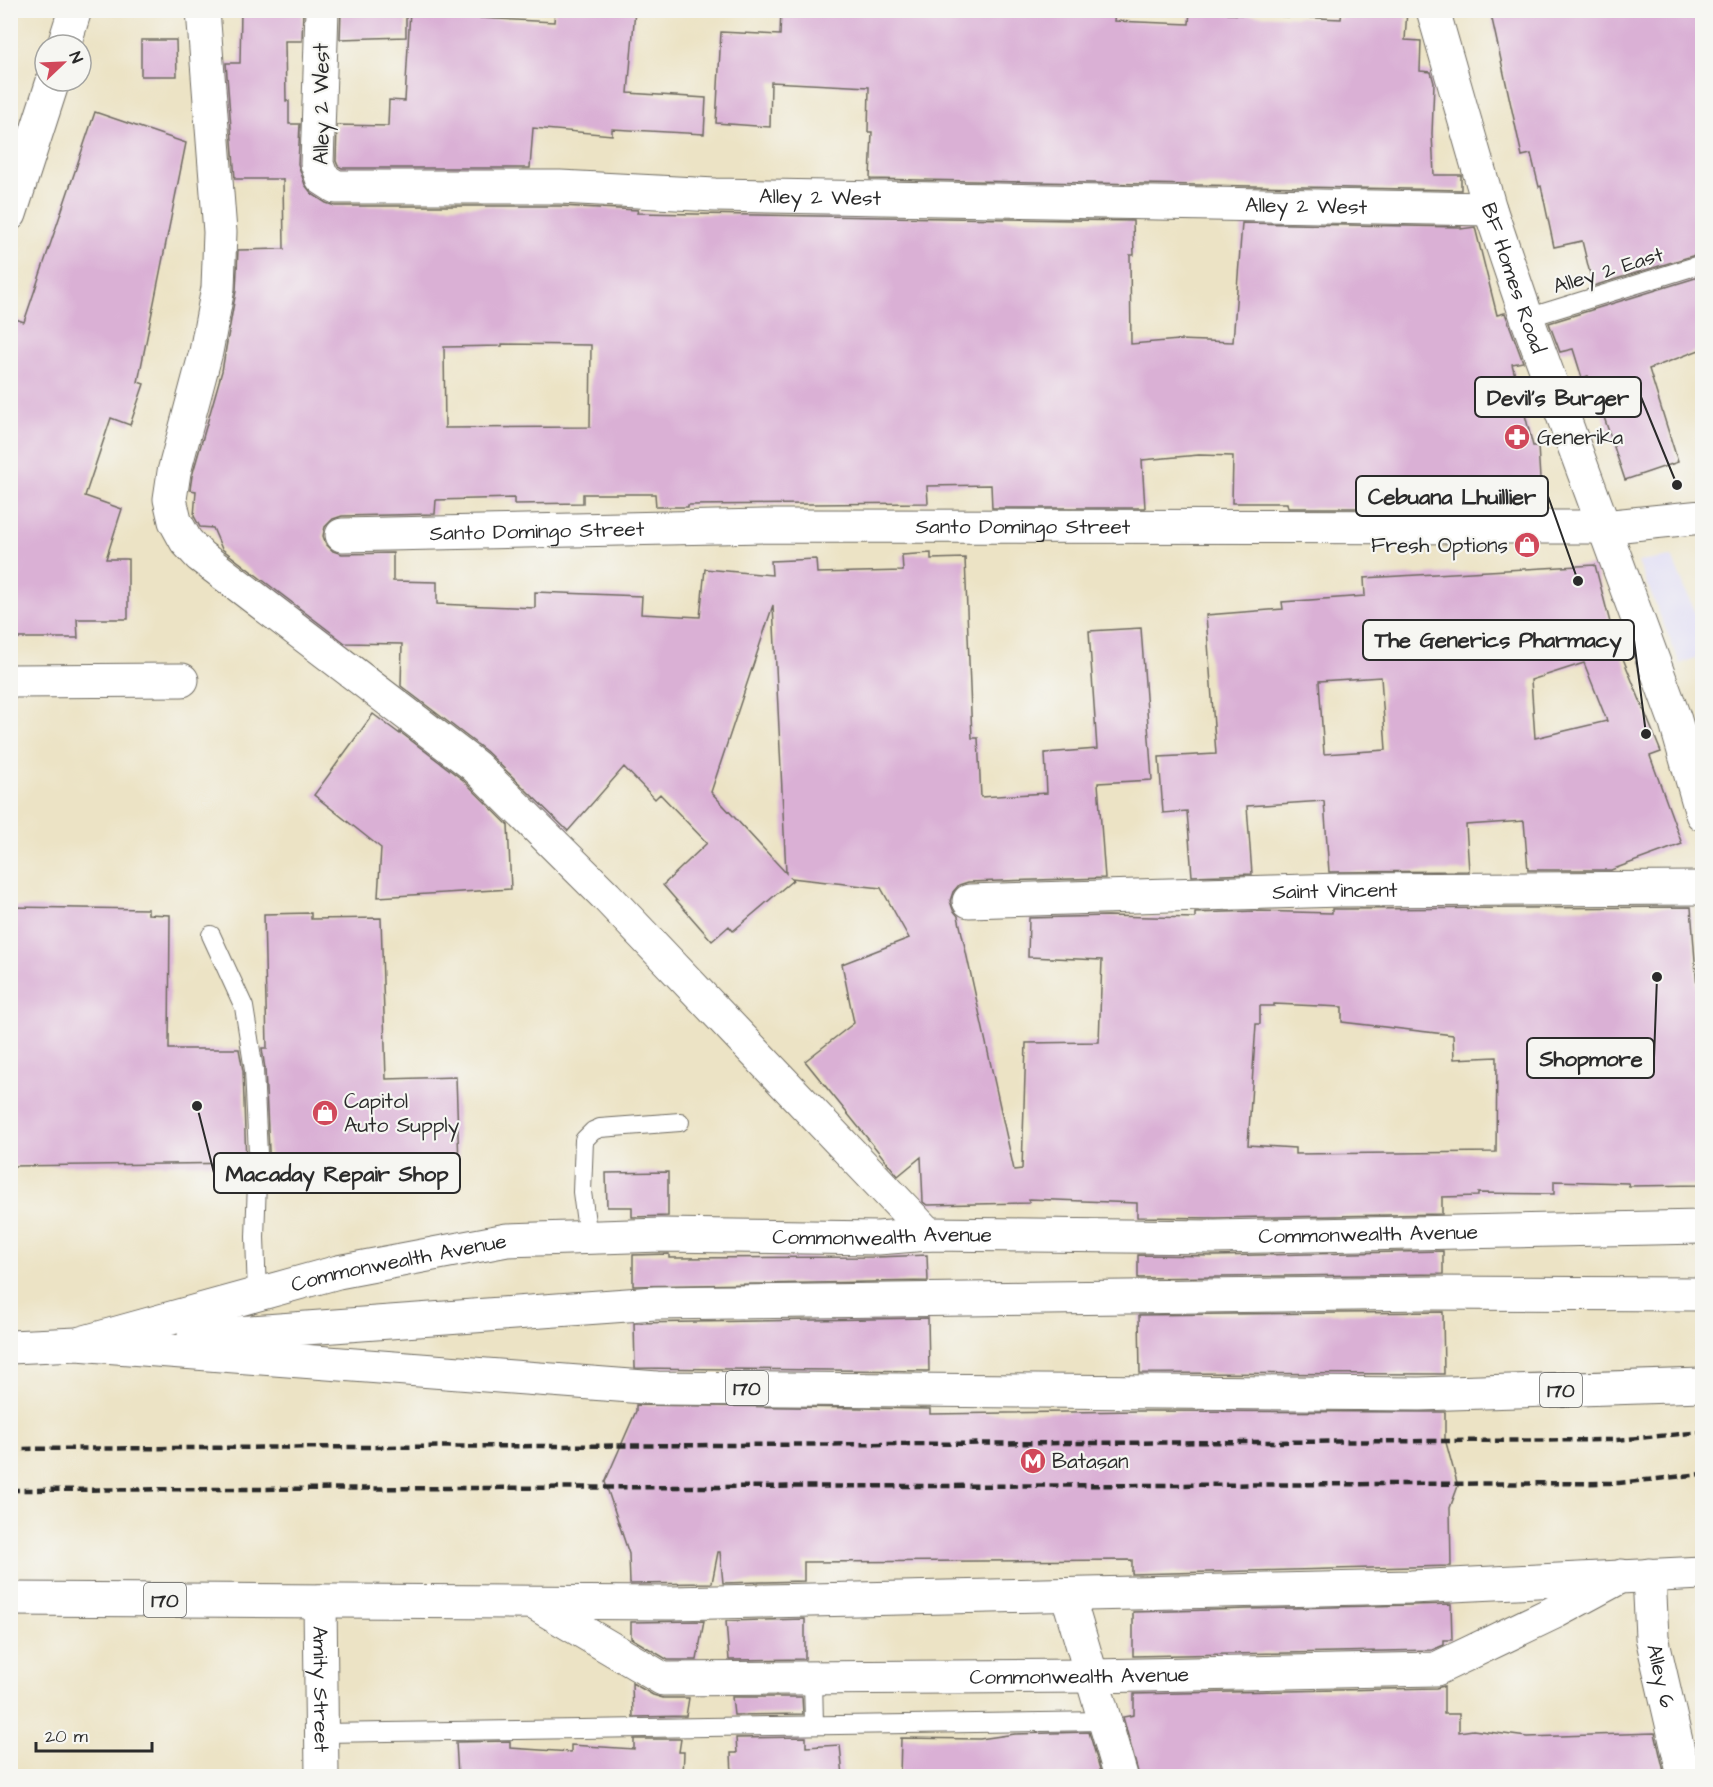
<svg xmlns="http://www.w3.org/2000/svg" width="1713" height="1787" viewBox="0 0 1713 1787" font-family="'Architects Daughter',sans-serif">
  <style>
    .built { fill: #dad6f7 }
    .building { fill: #dab0d5; fill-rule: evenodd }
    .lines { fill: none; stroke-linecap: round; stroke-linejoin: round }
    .lane-casing { stroke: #6f6b61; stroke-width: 20 }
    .street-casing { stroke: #6f6b61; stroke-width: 35 }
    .secondary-casing { stroke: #6f6b61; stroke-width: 35 }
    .primary-casing { stroke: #6f6b61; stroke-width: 35 }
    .lane { stroke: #fff; stroke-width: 18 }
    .street { stroke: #fff; stroke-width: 33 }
    .secondary { stroke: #fff; stroke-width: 33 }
    .primary { stroke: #fff; stroke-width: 33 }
    .rail { stroke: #2b2b2b; stroke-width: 4.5; stroke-dasharray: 9 4.5; stroke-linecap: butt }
    .labels { text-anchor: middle; stroke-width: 4.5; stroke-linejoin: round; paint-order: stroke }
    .shield { fill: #f6f6f2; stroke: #686867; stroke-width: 1.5 }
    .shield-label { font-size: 20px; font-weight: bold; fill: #2b2b2b }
    .street-label { font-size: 21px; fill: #2b2b2b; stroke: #f6f6f2 }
    .poi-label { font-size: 21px; fill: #2b2b2b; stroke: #f6f6f2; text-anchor: start }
    .leader { fill: none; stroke: #2b2b2b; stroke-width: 2 }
    .callout-dot { fill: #2b2b2b; stroke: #f6f6f2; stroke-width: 2 }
    .callout { fill: #f6f6f2; stroke: #2b2b2b; stroke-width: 2 }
    .callout-label { font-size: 22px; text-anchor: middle; font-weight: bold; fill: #2b2b2b }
  </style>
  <rect width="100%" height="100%" fill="#f6f6f2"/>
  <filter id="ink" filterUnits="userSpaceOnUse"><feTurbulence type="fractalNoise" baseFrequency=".0167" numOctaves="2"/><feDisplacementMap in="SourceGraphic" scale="12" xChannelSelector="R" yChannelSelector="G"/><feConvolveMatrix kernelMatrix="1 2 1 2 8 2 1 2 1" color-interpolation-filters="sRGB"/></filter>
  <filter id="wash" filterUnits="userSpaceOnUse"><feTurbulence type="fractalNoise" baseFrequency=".008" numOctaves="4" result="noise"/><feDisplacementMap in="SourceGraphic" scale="24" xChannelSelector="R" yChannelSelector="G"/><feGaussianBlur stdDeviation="1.35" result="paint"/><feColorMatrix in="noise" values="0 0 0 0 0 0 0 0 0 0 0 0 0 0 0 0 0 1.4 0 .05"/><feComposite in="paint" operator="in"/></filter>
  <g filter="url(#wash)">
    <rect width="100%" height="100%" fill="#ece3c5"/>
    <polygon class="built" points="1672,557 1702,630 1702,655 1680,664 1638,562"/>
    <g id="blocks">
      <g class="building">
        <path d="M 241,10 L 303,10 L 302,41 L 285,41 L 286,101 L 289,101 L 289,124 L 300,124 L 298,164 L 305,185 L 312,194 L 326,203 L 335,206 L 560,206 L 638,210 L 637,213 L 1133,221 L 1134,255 L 1130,255 L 1131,344 L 1179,340 L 1233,342 L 1242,223 L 1461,227 L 1461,229 L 1475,227 L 1497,315 L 1505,313 L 1523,362 L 1512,364 L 1533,446 L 1538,446 L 1541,495 L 1515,508 L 1288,508 L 1287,503 L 1232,503 L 1233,456 L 1199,455 L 1142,460 L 1145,508 L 992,508 L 991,485 L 927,486 L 928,503 L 688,505 L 688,507 L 656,507 L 655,494 L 583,494 L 583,503 L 514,504 L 514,498 L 436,500 L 435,514 L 342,516 L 333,519 L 325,527 L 323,536 L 326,544 L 333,551 L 342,554 L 393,553 L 393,581 L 437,582 L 437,604 L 535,608 L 535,592 L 642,596 L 641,614 L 700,617 L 705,569 L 772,575 L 771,561 L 816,559 L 817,573 L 903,571 L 902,555 L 931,553 L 931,559 L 965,558 L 972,738 L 978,738 L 981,797 L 1047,793 L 1045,753 L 1097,749 L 1089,631 L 1141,628 L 1152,780 L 1098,783 L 1105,878 L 968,882 L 959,885 L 953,892 L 950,901 L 953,910 L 958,916 L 1014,1170 L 1022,1169 L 1026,1043 L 1099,1042 L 1102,960 L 1028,957 L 1029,918 L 1107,916 L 1195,918 L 1195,913 L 1257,911 L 1332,913 L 1332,909 L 1341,909 L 1691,907 L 1702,1054 L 1702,1185 L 1629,1186 L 1628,1183 L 1554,1181 L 1554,1194 L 1478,1193 L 1478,1196 L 1442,1197 L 1442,1214 L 1215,1218 L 1137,1217 L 1137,1203 L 1029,1199 L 1029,1203 L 927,1205 L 923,1202 L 921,1157 L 898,1176 L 805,1061 L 854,1023 L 842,964 L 909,938 L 881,888 L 791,878 L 793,880 L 733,931 L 729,926 L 712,941 L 663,885 L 707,843 L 660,794 L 655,799 L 624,767 L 568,831 L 486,751 L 401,686 L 402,644 L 345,643 L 222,549 L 213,528 L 200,527 L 194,516 L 196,491 L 190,490 L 192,476 L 222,371 L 236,291 L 238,250 L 284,249 L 283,179 L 235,179 L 226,63 L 240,63 ZM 502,344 L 591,345 L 590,427 L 445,428 L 444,347 L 502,346 ZM 773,605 L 786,873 L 711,792 ZM 1274,1004 L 1342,1007 L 1342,1022 L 1453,1035 L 1454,1059 L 1497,1057 L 1496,1152 L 1295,1154 L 1295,1148 L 1248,1145 L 1256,1024 L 1260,1024 L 1260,1006 L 1274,1006 Z"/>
        <polygon points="341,10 406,10 406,37 340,39"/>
        <polygon points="410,10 481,10 480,18 554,22 555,10 635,10 628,93 706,98 704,134 612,129 612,135 533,128 530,168 342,168 338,166 336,161 337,125 388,126 389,100 405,101"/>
        <polygon points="781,10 1115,10 1114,21 1189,24 1190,10 1228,10 1228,14 1341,19 1342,10 1407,10 1405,40 1421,41 1420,71 1431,72 1434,83 1432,134 1434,175 1461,175 1461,190 870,179 872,132 868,132 869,87 771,82 770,127 716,123 721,32 780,35"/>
        <polygon points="1490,10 1702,10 1702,253 1593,286 1582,241 1554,247 1541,186 1539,187 1531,154 1522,156"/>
        <polygon points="141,40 176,40 177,76 141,76"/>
        <polygon points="95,112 186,143 138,382 144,384 130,425 111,418 85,496 122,509 106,559 128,559 128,619 77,619 78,638 10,638 10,317 24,322"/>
        <polygon points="1702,276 1702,349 1649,369 1678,462 1625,480 1597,396 1594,397 1588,376 1582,378 1573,349 1560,352 1549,323"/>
        <path d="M 1595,565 L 1613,634 L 1661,752 L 1650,756 L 1682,844 L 1611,870 L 1528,870 L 1524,821 L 1466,825 L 1469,871 L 1329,872 L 1324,801 L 1247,806 L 1252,874 L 1192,876 L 1187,811 L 1163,813 L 1159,757 L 1216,754 L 1206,615 L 1283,609 L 1282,602 L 1365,596 L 1364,578 ZM 1584,663 L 1607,721 L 1535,738 L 1531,680 ZM 1381,677 L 1386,750 L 1324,754 L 1319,681 Z"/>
        <polygon points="373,714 400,734 400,732 463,780 508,825 511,889 378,897 381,848 314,795"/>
        <polygon points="10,907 148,909 148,914 170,915 169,1049 239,1049 243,1071 246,1163 10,1166"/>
        <polygon points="311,913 311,919 381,918 386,1079 456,1077 459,1164 270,1170 265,1069 262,1048 267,1048 264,914"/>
        <polygon points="668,1172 668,1216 632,1217 632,1207 607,1207 606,1173"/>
        <polygon points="1443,1251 1443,1274 1138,1278 1138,1255 1215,1256"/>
        <polygon points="669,1254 669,1258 878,1257 927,1255 928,1281 633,1286 633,1255"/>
        <polygon points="1443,1312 1444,1374 1140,1373 1139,1315"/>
        <polygon points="928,1318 929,1371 635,1368 634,1323"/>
        <polygon points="636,1405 930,1409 930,1414 1140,1411 1445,1412 1445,1439 1458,1486 1450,1508 1451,1566 1132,1574 1132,1560 804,1562 804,1581 723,1583 720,1552 718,1552 712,1583 630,1584 629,1554 605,1482 636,1411"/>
        <polygon points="1451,1604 1452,1640 1444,1640 1444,1645 1432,1650 1133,1656 1133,1612"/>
        <polygon points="805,1619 805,1659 729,1660 726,1621"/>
        <polygon points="704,1621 697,1660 668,1660 631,1638 631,1622"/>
        <polygon points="632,1683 653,1695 663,1698 689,1698 686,1716 633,1717"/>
        <polygon points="1444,1686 1444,1714 1459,1714 1459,1732 1473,1730 1527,1737 1655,1733 1665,1776 1139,1776 1123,1717 1134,1715 1134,1694 1436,1688"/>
        <polygon points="732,1697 802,1697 803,1714 734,1715"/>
        <polygon points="1089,1732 1102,1776 900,1776 901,1738 980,1739 1015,1734"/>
        <polygon points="806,1737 806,1747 840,1745 843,1776 732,1776 731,1753 737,1753 736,1738"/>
        <polygon points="634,1739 681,1739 679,1752 684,1752 683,1776 575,1774 575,1776 458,1776 456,1742 510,1741 510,1748 571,1752 571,1745 634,1749"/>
      </g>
    </g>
  </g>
  <g filter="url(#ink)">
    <use href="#blocks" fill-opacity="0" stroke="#6f6b61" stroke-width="1.5"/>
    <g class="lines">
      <g class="lane-casing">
        <g id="lane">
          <polyline points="1527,318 1702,264"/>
          <polyline points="211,935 244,1007 254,1070 258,1154 255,1237 257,1294"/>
          <polyline points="588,1238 582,1192 584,1140 593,1131 600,1128 680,1122"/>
          <polyline points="813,1678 814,1725"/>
          <polyline points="322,1733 1104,1721"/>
        </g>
      </g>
      <g class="street-casing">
        <g id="street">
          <polyline points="203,10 220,232 218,288 206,352 174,472 170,499 175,521 186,541 200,556 475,766 606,896 928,1234"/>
          <path id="s1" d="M 322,10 L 317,164 L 322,178 L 336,187 L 560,187 L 715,195 L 1490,209"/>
          <polyline points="64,45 75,10"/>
          <polyline points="10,214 53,81"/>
          <path id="s2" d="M 342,535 L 764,526 L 1603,527 L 1702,517"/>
          <polyline points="10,681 182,680"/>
          <path id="s3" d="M 969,901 L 1341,890 L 1702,888"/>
          <path id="s4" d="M 1649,1575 L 1652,1637 L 1684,1776"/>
          <polyline points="1068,1596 1121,1776"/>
          <path id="s5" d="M 320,1601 L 322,1776"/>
        </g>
      </g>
      <g class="secondary-casing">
        <g id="secondary">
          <path id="s6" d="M 1433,10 L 1490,209 L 1527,318 L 1675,720 L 1702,814"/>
          <path id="s7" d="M 81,1343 L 338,1272 L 507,1240 L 661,1235 L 878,1238 L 928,1234 L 1215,1237 L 1702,1227"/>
          <path id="s8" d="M 534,1603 L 663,1679 L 1092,1676 L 1436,1669 L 1557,1611 L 1622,1576"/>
        </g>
      </g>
      <g class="primary-casing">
        <g id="primary">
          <polyline points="194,1336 655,1303 1427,1293 1702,1294"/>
          <polyline points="10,1347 77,1344 657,1388 1419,1394 1702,1385"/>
          <polyline points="10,1599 672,1603 1411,1587 1702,1573"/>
        </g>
      </g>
      <use href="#lane" class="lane"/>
      <use href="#street" class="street"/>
      <use href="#secondary" class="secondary"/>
      <use href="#primary" class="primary"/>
      <g class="rail">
        <polyline points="10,1449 1616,1440 1702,1432"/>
        <polyline points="10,1490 1619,1483 1702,1474"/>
      </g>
    </g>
  </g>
  <defs>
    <g id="pharmacy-disc" transform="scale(1.35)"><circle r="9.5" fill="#d1495b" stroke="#f6f6f2"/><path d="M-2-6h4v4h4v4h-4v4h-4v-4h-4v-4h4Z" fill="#fff"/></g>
    <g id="shop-disc" transform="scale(1.35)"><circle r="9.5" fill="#d1495b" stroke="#f6f6f2"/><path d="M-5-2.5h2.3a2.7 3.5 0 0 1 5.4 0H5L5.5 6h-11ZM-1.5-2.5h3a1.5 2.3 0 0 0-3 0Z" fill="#fff"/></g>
    <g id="metro-disc" transform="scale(1.35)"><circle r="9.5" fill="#d1495b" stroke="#f6f6f2"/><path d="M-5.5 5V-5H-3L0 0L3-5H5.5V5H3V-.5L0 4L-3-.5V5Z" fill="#fff"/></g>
  </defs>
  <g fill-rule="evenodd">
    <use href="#pharmacy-disc" x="1517" y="437"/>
    <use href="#shop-disc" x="1527" y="545"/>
    <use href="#shop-disc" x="325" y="1113"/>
    <use href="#metro-disc" x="1033" y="1461"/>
  </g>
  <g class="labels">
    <g class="shield">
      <rect x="726" y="1371" width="42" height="34" rx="4.5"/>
      <rect x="1540" y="1373" width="42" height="34" rx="4.5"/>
      <rect x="144" y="1583" width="42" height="34" rx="4.5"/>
    </g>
    <g class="shield-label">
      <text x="747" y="1395">170</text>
      <text x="1561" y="1397">170</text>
      <text x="165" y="1607">170</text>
    </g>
    <g class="street-label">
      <text transform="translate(321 104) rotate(-90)" y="7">Alley 2 West</text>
      <text dy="7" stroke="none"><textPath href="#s1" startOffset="670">Alley 2 West</textPath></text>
      <text dy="7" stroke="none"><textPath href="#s1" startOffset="1156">Alley 2 West</textPath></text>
      <text transform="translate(1608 270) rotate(-17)" y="7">Alley 2 East</text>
      <text dy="7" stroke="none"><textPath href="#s6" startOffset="280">BF Homes Road</textPath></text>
      <text dy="7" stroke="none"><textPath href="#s2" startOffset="681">Santo Domingo Street</textPath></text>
      <text dy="7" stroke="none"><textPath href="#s2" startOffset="195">Santo Domingo Street</textPath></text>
      <text dy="7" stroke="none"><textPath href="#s3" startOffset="366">Saint Vincent</textPath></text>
      <text dy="7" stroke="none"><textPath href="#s7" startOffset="1300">Commonwealth Avenue</textPath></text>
      <text dy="7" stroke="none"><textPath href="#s7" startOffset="814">Commonwealth Avenue</textPath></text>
      <text dy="7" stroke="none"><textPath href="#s7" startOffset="328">Commonwealth Avenue</textPath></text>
      <text dy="7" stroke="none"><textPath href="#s8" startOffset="566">Commonwealth Avenue</textPath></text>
      <text dy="7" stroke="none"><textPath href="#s4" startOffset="102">Alley 6</textPath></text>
      <text dy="7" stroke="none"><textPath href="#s5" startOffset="88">Amity Street</textPath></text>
    </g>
    <g class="poi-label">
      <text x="1537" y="444">Generika</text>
      <text x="1508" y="552" text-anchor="end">Fresh Options</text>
      <text x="344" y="1108">Capitol<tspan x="344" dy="24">Auto Supply</tspan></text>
      <text x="1052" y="1468">Batasan</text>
    </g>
  </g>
  <path class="leader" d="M1677 485L1641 397M1578 581L1548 496M1646 734L1634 640M1657 977L1654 1058M197 1106L214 1173"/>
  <g class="callout-dot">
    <circle cx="1677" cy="485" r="6"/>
    <circle cx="1578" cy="581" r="6"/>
    <circle cx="1646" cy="734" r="6"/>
    <circle cx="1657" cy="977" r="6"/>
    <circle cx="197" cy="1106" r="6"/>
  </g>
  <g class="callout">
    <rect x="1475" y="377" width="166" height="40" rx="6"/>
    <rect x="1356" y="476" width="192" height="40" rx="6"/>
    <rect x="1363" y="620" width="271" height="40" rx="6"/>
    <rect x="1527" y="1038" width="127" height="40" rx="6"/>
    <rect x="214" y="1153" width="246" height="40" rx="6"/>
  </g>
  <g class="callout-label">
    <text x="1558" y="405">Devil's Burger</text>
    <text x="1452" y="504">Cebuana Lhuillier</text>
    <text x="1498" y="647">The Generics Pharmacy</text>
    <text x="1591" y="1066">Shopmore</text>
    <text x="337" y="1181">Macaday Repair Shop</text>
  </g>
  <rect width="1713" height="1787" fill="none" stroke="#f6f6f2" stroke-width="36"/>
  <g transform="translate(63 63) rotate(67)"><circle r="28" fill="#f6f6f2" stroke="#a5a5a2" stroke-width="1.5"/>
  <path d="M0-4.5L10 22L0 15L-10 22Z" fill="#d1495b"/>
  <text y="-9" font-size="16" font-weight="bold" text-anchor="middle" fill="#2b2b2b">N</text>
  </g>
  <path d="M36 1742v9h116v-9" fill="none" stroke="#2b2b2b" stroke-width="3"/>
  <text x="45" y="1742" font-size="18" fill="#2b2b2b" stroke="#f6f6f2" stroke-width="4.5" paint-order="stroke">20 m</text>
</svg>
